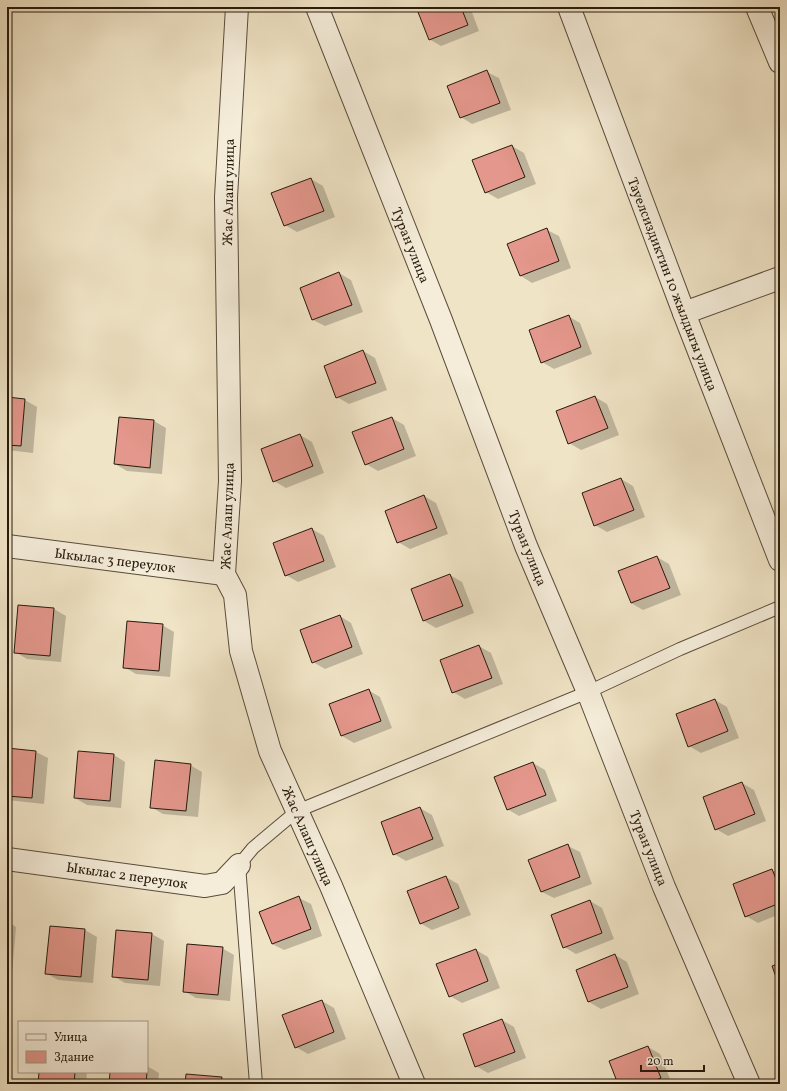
<svg xmlns="http://www.w3.org/2000/svg" width="787" height="1091" viewBox="0 0 787 1091" font-family="Vollkorn,serif">
  <style>
    .shadow { fill: #0003 }
    .building { fill: #e4978c; stroke: #271a0d }
    .lines { fill: none; stroke-linecap: round; stroke-linejoin: round }
    .lane-casing { stroke: #594c3b; stroke-width: 14 }
    .street-casing { stroke: #594c3b; stroke-width: 24 }
    .lane { stroke: #f5edda; stroke-width: 12 }
    .street { stroke: #f5edda; stroke-width: 22 }
    .labels { text-anchor: middle; stroke-width: 3; stroke-linejoin: round; paint-order: stroke }
    .street-label { font-size: 14px; fill: #271a0d; stroke: #f5edda }
  </style>
  <rect width="100%" height="100%" fill="#f0e4c6"/>
  <filter id="stains"><feTurbulence type="fractalNoise" baseFrequency=".005" numOctaves="4"/><feColorMatrix values="0 0 0 0 .2 0 0 0 0 .09 0 0 0 0 .02 0 0 0 .5 -.17"/></filter>
  <radialGradient id="worn" r=".72"><stop offset=".6" stop-color="#630" stop-opacity="0"/><stop offset="1" stop-color="#630" stop-opacity=".3"/></radialGradient>
  <g class="shadow">
    <polygon points="420,7 470,7 479,31 441,46 429,39"/>
    <polygon points="487,72 499,78 511,110 472,124 461,117"/>
    <polygon points="512,146 524,153 536,184 498,199 486,192"/>
    <polygon points="311,179 323,186 335,217 297,232 285,225"/>
    <polygon points="547,230 559,236 571,268 532,283 521,276"/>
    <polygon points="339,273 351,280 363,312 325,326 313,320 301,288"/>
    <polygon points="568,316 580,323 592,354 554,369 542,362"/>
    <polygon points="363,351 375,358 387,390 349,404 337,397"/>
    <polygon points="595,397 607,404 619,435 581,450 569,443"/>
    <polygon points="7,398 25,400 37,407 33,453 7,450"/>
    <polygon points="120,418 154,421 166,428 162,474 127,471 115,464"/>
    <polygon points="392,418 404,425 416,456 378,471 366,464"/>
    <polygon points="300,435 312,442 324,473 286,488 274,481"/>
    <polygon points="621,479 633,486 645,517 607,532 595,525"/>
    <polygon points="424,496 436,503 448,534 410,549 398,542"/>
    <polygon points="312,529 324,536 336,567 298,582 286,575"/>
    <polygon points="657,557 669,564 681,595 643,610 631,603"/>
    <polygon points="450,575 462,582 474,613 436,628 424,621 412,589"/>
    <polygon points="54,609 66,616 61,662 27,659 15,652"/>
    <polygon points="340,616 351,623 363,654 325,669 313,662"/>
    <polygon points="162,625 174,632 170,677 136,674 124,667"/>
    <polygon points="479,646 491,653 503,684 465,699 453,692"/>
    <polygon points="368,690 380,697 392,728 354,743 342,736 330,705"/>
    <polygon points="715,700 727,707 739,738 701,753 689,746"/>
    <polygon points="7,749 36,752 48,758 44,804 7,800"/>
    <polygon points="114,755 125,762 121,808 87,805 75,798"/>
    <polygon points="533,763 545,770 557,801 519,816 507,809"/>
    <polygon points="190,765 202,772 198,817 163,814 151,807"/>
    <polygon points="742,783 754,790 766,821 728,836 716,829"/>
    <polygon points="420,808 432,815 444,846 406,861 394,854"/>
    <polygon points="568,846 580,852 592,884 554,898 542,892"/>
    <polygon points="772,870 780,874 780,914 758,923 746,916"/>
    <polygon points="446,877 458,884 471,915 432,930 420,923 408,892"/>
    <polygon points="299,898 311,904 322,936 284,950 272,944"/>
    <polygon points="590,901 602,908 614,939 576,954 564,947"/>
    <polygon points="7,921 16,927 12,972 7,972"/>
    <polygon points="51,927 85,930 97,937 93,983 58,980 46,973"/>
    <polygon points="117,931 152,934 164,941 160,986 125,983 113,976"/>
    <polygon points="222,948 234,955 230,1001 196,998 184,991"/>
    <polygon points="476,950 488,957 500,988 462,1003 450,996"/>
    <polygon points="615,955 627,962 639,994 601,1009 589,1002 577,970"/>
    <polygon points="322,1001 334,1008 346,1039 308,1054 296,1047"/>
    <polygon points="502,1020 514,1027 526,1058 488,1073 476,1066"/>
    <polygon points="648,1047 660,1054 672,1084 619,1084 610,1061"/>
    <polygon points="147,1066 159,1073 158,1084 110,1084 111,1072 147,1072"/>
    <polygon points="40,1072 87,1072 86,1084 39,1084"/>
    <polygon points="221,1078 232,1084 186,1084"/>
  </g>
  <g class="building">
    <polygon points="416,7 461,7 468,25 429,40"/>
    <polygon points="487,70 500,103 460,118 447,86"/>
    <polygon points="512,145 525,177 485,193 472,160"/>
    <polygon points="311,178 324,211 284,226 271,193"/>
    <polygon points="547,228 559,261 520,276 507,244"/>
    <polygon points="339,272 352,305 312,320 300,288"/>
    <polygon points="569,315 581,347 541,363 529,330"/>
    <polygon points="363,350 376,383 336,398 324,366"/>
    <polygon points="595,396 608,428 568,444 556,411"/>
    <polygon points="7,397 25,399 21,446 7,445"/>
    <polygon points="119,417 154,420 150,468 114,464"/>
    <polygon points="392,417 404,449 365,465 352,432"/>
    <polygon points="300,434 313,466 273,482 261,449"/>
    <polygon points="621,478 634,510 594,526 582,493"/>
    <polygon points="424,495 437,528 397,543 385,511"/>
    <polygon points="312,528 324,561 285,576 273,543"/>
    <polygon points="657,556 670,588 631,603 618,571"/>
    <polygon points="450,574 463,606 423,621 411,589"/>
    <polygon points="18,605 54,608 50,656 14,653"/>
    <polygon points="340,615 352,647 312,663 300,630"/>
    <polygon points="127,621 163,624 159,671 123,668"/>
    <polygon points="479,645 492,678 452,693 440,660"/>
    <polygon points="369,689 381,721 341,736 329,704"/>
    <polygon points="715,699 728,731 688,747 676,714"/>
    <polygon points="7,748 36,751 32,798 7,796"/>
    <polygon points="78,751 114,754 110,801 74,798"/>
    <polygon points="155,760 191,764 186,811 150,808"/>
    <polygon points="533,762 546,795 507,810 494,777"/>
    <polygon points="742,782 755,814 715,830 703,797"/>
    <polygon points="420,807 433,839 393,855 381,822"/>
    <polygon points="568,844 580,877 541,892 528,860"/>
    <polygon points="772,869 780,889 780,903 745,917 733,884"/>
    <polygon points="446,876 459,908 420,924 407,891"/>
    <polygon points="299,896 311,929 272,944 259,912"/>
    <polygon points="590,900 602,933 563,948 551,915"/>
    <polygon points="50,926 85,929 81,977 45,974"/>
    <polygon points="116,930 152,933 148,980 112,977"/>
    <polygon points="187,944 223,947 218,995 183,992"/>
    <polygon points="476,949 488,981 449,997 436,964"/>
    <polygon points="615,954 628,987 588,1002 576,970"/>
    <polygon points="780,963 780,988 772,966"/>
    <polygon points="322,1000 334,1032 295,1048 282,1015"/>
    <polygon points="502,1019 515,1052 475,1067 463,1034"/>
    <polygon points="648,1046 661,1078 646,1084 618,1084 609,1061"/>
    <polygon points="39,1072 75,1072 74,1084 38,1084"/>
    <polygon points="110,1072 147,1072 146,1084 109,1084"/>
    <polygon points="186,1074 222,1077 221,1084 185,1084"/>
  </g>
  <g class="lines">
    <g class="lane-casing">
      <polyline id="lane" points="256,1084 239,865 253,848 297,811 588,692 680,649 780,607"/>
    </g>
    <g class="street-casing">
      <g id="street">
        <polyline points="237,7 226,197 230,481 224,574 235,595 241,651 270,751 331,886 414,1084"/>
        <polyline points="317,7 441,320 526,546 588,692 664,887 749,1084"/>
        <polyline points="569,7 684,313 780,560"/>
        <polyline points="757,7 780,62"/>
        <polyline points="684,313 780,278"/>
        <polyline points="7,546 224,574"/>
        <polyline points="7,859 205,886 222,883 239,865"/>
      </g>
    </g>
    <use href="#lane" class="lane"/>
    <use href="#street" class="street"/>
  </g>
  <g class="labels">
    <g class="street-label">
      <text transform="translate(228 192) rotate(-89)" y="5">Жас Алаш улица</text>
      <text transform="translate(411 245) rotate(68)" y="5">Туран улица</text>
      <text transform="translate(673 284) rotate(69)" y="5">Тауелсиздиктин 10 жылдыгы улица</text>
      <text transform="translate(227 516) rotate(-88)" y="5">Жас Алаш улица</text>
      <text transform="translate(528 548) rotate(68)" y="5">Туран улица</text>
      <text transform="translate(115 560) rotate(7)" y="5">Ыкылас 3 переулок</text>
      <text transform="translate(308 836) rotate(66)" y="5">Жас Алаш улица</text>
      <text transform="translate(649 848) rotate(68)" y="5">Туран улица</text>
      <text transform="translate(127 875) rotate(8)" y="5">Ыкылас 2 переулок</text>
    </g>
  </g>
  <rect width="787" height="1091" fill="none" stroke="#f0e4c6" stroke-width="24"/>
  <rect x="8" y="8" width="771" height="1075" fill="none" stroke="#271a0d" stroke-width="2"/>
  <rect x="12" y="12" width="763" height="1067" fill="none" stroke="#271a0d"/>
  <rect x="18" y="1021" width="130" height="52" fill="#f5edda" stroke="#a39988"/>
  <rect x="26" y="1034" width="20" height="6" fill="#f5edda" stroke="#a39988"/>
  <text x="54" y="1041" font-size="12" fill="#271a0d">Улица</text>
  <rect x="26" y="1051" width="20" height="12" fill="#e4978c" stroke="#a39988"/>
  <text x="54" y="1061" font-size="12" fill="#271a0d">Здание</text>
  <path d="M641 1065v6h63v-6" fill="none" stroke="#271a0d" stroke-width="2"/>
  <text x="647" y="1065" font-size="12" fill="#271a0d" stroke="#f5edda" stroke-width="3" paint-order="stroke">20 m</text>
  <rect width="100%" height="100%" filter="url(#stains)"/>
  <rect width="100%" height="100%" fill="url(#worn)"/>
</svg>
